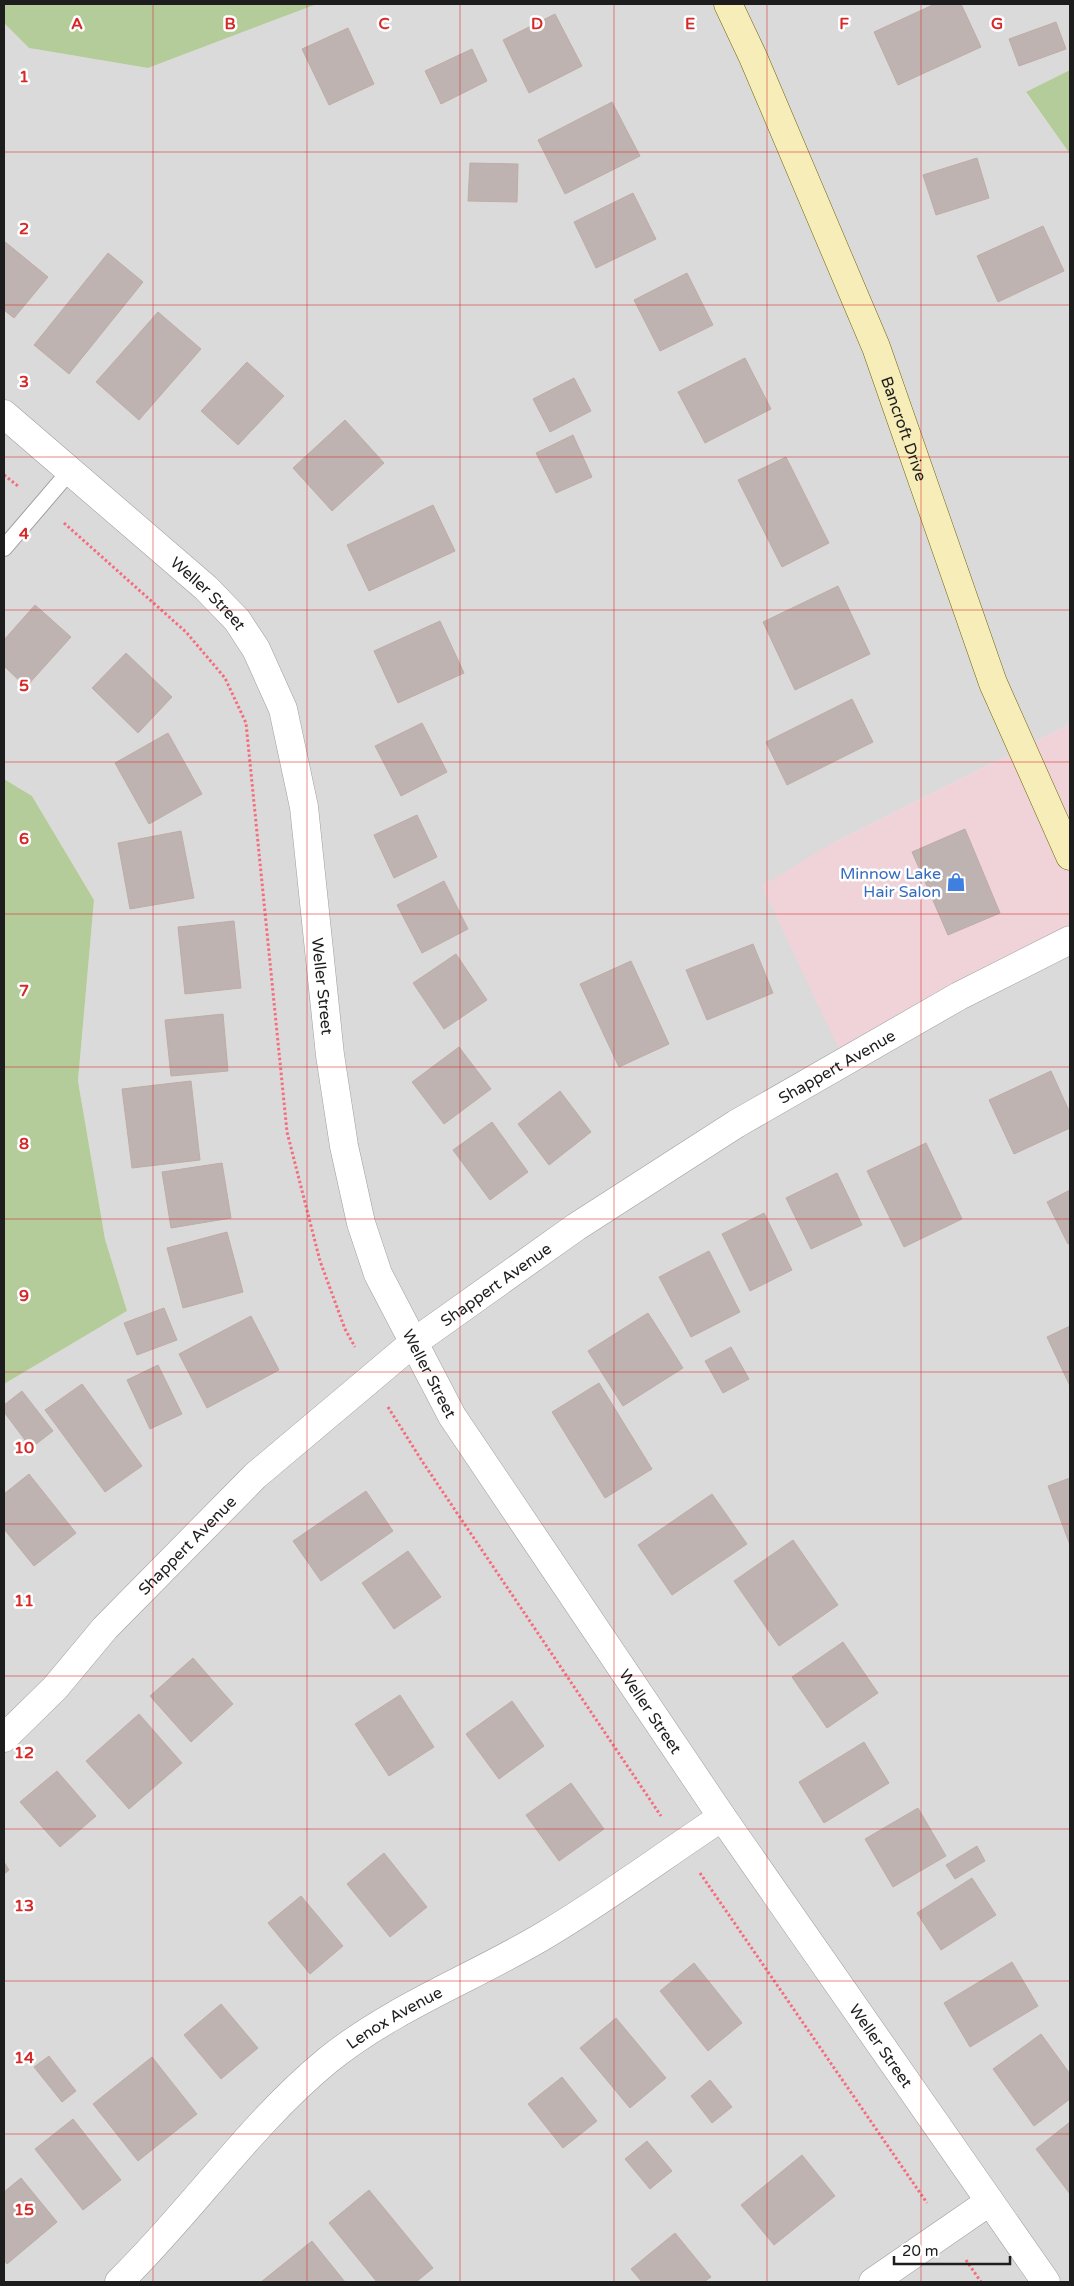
<svg xmlns="http://www.w3.org/2000/svg" width="1074" height="2286" viewBox="0 0 1074 2286" font-family="'Varela Round',sans-serif">
  <style>
    .residential { fill: #dbdada }
    .commercial { fill: #efd3d8 }
    .forest { fill: #b3cc99 }
    .building { fill: #beb3b0; stroke: #bfaca6 }
    .lines { fill: none; stroke-linecap: round; stroke-linejoin: round }
    .service-casing { stroke: #9e9e9e; stroke-width: 18 }
    .minor-casing { stroke: #9e9e9e; stroke-width: 29 }
    .secondary-casing { stroke: #706508; stroke-width: 29 }
    .path { stroke: #f56d7d; stroke-width: 3; stroke-dasharray: 2.5 2.5; stroke-linecap: butt }
    .service { stroke: #fff; stroke-width: 16 }
    .minor { stroke: #fff; stroke-width: 28 }
    .secondary { stroke: #f7edb8; stroke-width: 28 }
    .grid { fill: none; stroke: #d62828; stroke-width: 1; stroke-opacity: 0.55 }
    .labels { text-anchor: middle; stroke-width: 5; stroke-linejoin: round; paint-order: stroke }
    .street-label { font-size: 16px; fill: #1d1d1d; stroke: #fff }
    .shop-label { font-size: 16px; fill: #366cbe; stroke: #fff; text-anchor: end }
    .grid-label { font-size: 16px; text-anchor: middle; font-weight: bold; fill: #d62828; stroke: #fff; stroke-width: 5; stroke-linejoin: round; paint-order: stroke }
  </style>
  <rect width="100%" height="100%" fill="#eee8e3"/>
  <polygon class="residential" points="317,4 1070,4 1070,70 1026,93 1070,154 1070,724 829,845 1070,937 1070,2282 4,2282 4,1384 127,1311 105,1239 78,1081 94,900 32,796 4,779 4,23 29,48 148,68"/>
  <polygon class="commercial" points="1070,724 1070,937 843,1058 762,886 829,845"/>
  <g class="forest">
    <polygon points="4,4 317,4 148,68 29,48 4,23"/>
    <polygon points="1070,70 1070,154 1026,92"/>
    <polygon points="4,779 32,796 94,900 78,1081 105,1239 127,1311 4,1384"/>
  </g>
  <g class="building">
    <polygon points="935,4 961,4 981,47 898,85 874,32"/>
    <polygon points="555,14 582,66 529,93 503,40"/>
    <polygon points="1056,22 1066,49 1019,66 1009,39"/>
    <polygon points="348,28 374,84 329,105 302,49"/>
    <polygon points="472,49 487,81 441,104 425,71"/>
    <polygon points="612,102 640,156 565,194 538,140"/>
    <polygon points="977,158 989,198 936,215 923,175"/>
    <polygon points="470,163 518,164 517,202 468,201"/>
    <polygon points="633,193 656,239 596,268 574,222"/>
    <polygon points="1043,226 1064,271 998,302 977,256"/>
    <polygon points="4,241 48,277 14,318 4,310"/>
    <polygon points="108,253 143,282 69,374 34,345"/>
    <polygon points="687,273 713,325 660,351 634,300"/>
    <polygon points="158,312 201,349 139,420 96,382"/>
    <polygon points="745,358 771,409 705,443 678,392"/>
    <polygon points="247,362 284,396 238,445 201,411"/>
    <polygon points="574,378 591,411 550,432 533,399"/>
    <polygon points="345,420 384,463 332,511 293,468"/>
    <polygon points="573,435 592,477 556,493 536,453"/>
    <polygon points="786,457 829,543 782,567 738,480"/>
    <polygon points="433,505 455,551 369,591 347,545"/>
    <polygon points="838,586 870,654 795,690 763,622"/>
    <polygon points="35,605 71,637 26,687 4,666 4,640"/>
    <polygon points="440,621 464,673 398,703 374,651"/>
    <polygon points="126,653 172,697 138,733 92,688"/>
    <polygon points="852,699 873,742 787,785 766,742"/>
    <polygon points="422,723 447,772 401,796 375,746"/>
    <polygon points="168,733 202,794 149,824 115,763"/>
    <polygon points="417,815 437,857 394,878 374,835"/>
    <polygon points="965,829 1000,913 948,935 912,852"/>
    <polygon points="181,831 194,898 130,909 118,843"/>
    <polygon points="444,881 468,929 422,953 397,905"/>
    <polygon points="234,921 241,988 185,994 178,927"/>
    <polygon points="753,944 773,993 707,1020 686,970"/>
    <polygon points="456,954 487,1000 444,1029 413,983"/>
    <polygon points="631,961 669,1044 619,1067 580,984"/>
    <polygon points="223,1014 228,1071 171,1076 165,1020"/>
    <polygon points="459,1047 491,1089 444,1124 412,1082"/>
    <polygon points="1051,1071 1070,1113 1070,1128 1014,1154 989,1100"/>
    <polygon points="191,1081 200,1160 132,1168 122,1089"/>
    <polygon points="560,1091 591,1132 549,1165 518,1124"/>
    <polygon points="492,1122 528,1172 490,1200 453,1150"/>
    <polygon points="926,1143 962,1219 904,1247 867,1171"/>
    <polygon points="222,1163 231,1218 171,1228 162,1172"/>
    <polygon points="837,1173 862,1225 811,1249 786,1198"/>
    <polygon points="1070,1190 1070,1243 1068,1244 1047,1202"/>
    <polygon points="764,1213 792,1270 750,1291 722,1234"/>
    <polygon points="227,1232 243,1292 183,1308 167,1248"/>
    <polygon points="709,1251 740,1312 691,1337 659,1277"/>
    <polygon points="164,1308 177,1340 137,1355 124,1323"/>
    <polygon points="648,1313 683,1368 623,1406 588,1351"/>
    <polygon points="251,1316 279,1370 207,1408 179,1354"/>
    <polygon points="1070,1326 1070,1386 1047,1337"/>
    <polygon points="731,1347 749,1379 723,1393 705,1361"/>
    <polygon points="158,1365 182,1414 150,1429 127,1380"/>
    <polygon points="599,1383 652,1469 605,1498 552,1412"/>
    <polygon points="82,1384 142,1466 105,1492 45,1410"/>
    <polygon points="22,1391 53,1431 31,1448 4,1412 4,1405"/>
    <polygon points="29,1474 76,1533 34,1566 4,1529 4,1494"/>
    <polygon points="1070,1478 1070,1545 1048,1486"/>
    <polygon points="366,1491 393,1531 321,1581 293,1541"/>
    <polygon points="712,1494 747,1544 672,1595 638,1545"/>
    <polygon points="793,1540 838,1605 779,1646 734,1581"/>
    <polygon points="408,1551 441,1597 394,1629 362,1583"/>
    <polygon points="843,1642 878,1693 827,1728 792,1677"/>
    <polygon points="193,1658 233,1704 191,1742 150,1696"/>
    <polygon points="400,1695 434,1747 389,1776 355,1724"/>
    <polygon points="512,1701 544,1746 499,1779 466,1734"/>
    <polygon points="139,1714 182,1763 129,1809 86,1761"/>
    <polygon points="864,1742 889,1783 824,1823 799,1782"/>
    <polygon points="57,1771 96,1816 60,1847 20,1802"/>
    <polygon points="571,1783 604,1829 559,1861 526,1815"/>
    <polygon points="918,1808 946,1856 893,1887 865,1839"/>
    <polygon points="977,1846 985,1861 955,1879 946,1865"/>
    <polygon points="384,1853 427,1907 390,1937 347,1884"/>
    <polygon points="4,1862 9,1870 4,1874"/>
    <polygon points="972,1878 996,1915 941,1950 917,1913"/>
    <polygon points="301,1896 343,1946 310,1974 268,1923"/>
    <polygon points="1012,1962 1038,2006 970,2047 944,2003"/>
    <polygon points="694,1963 742,2023 708,2051 660,1991"/>
    <polygon points="221,2004 258,2048 221,2079 184,2035"/>
    <polygon points="616,2018 666,2078 630,2108 580,2048"/>
    <polygon points="1041,2034 1070,2074 1070,2099 1034,2126 993,2069"/>
    <polygon points="49,2056 76,2091 62,2102 34,2067"/>
    <polygon points="152,2057 197,2114 138,2161 93,2104"/>
    <polygon points="562,2077 597,2121 563,2148 528,2104"/>
    <polygon points="710,2080 732,2107 712,2123 691,2096"/>
    <polygon points="73,2119 121,2180 83,2210 35,2149"/>
    <polygon points="1070,2122 1070,2194 1036,2149"/>
    <polygon points="647,2141 672,2171 650,2189 625,2159"/>
    <polygon points="802,2155 835,2196 774,2245 741,2205"/>
    <polygon points="21,2178 57,2222 7,2264 4,2260 4,2192"/>
    <polygon points="369,2190 433,2268 416,2282 377,2282 329,2223"/>
    <polygon points="675,2233 711,2277 704,2282 642,2282 631,2269"/>
    <polygon points="312,2241 345,2282 261,2282"/>
  </g>
  <g class="lines">
    <g class="service-casing">
      <polyline id="service" points="4,548 69,472"/>
    </g>
    <g class="minor-casing">
      <g id="minor">
        <path id="s1" d="M 4,414 L 206,588 L 237,620 L 256,649 L 283,709 L 304,807 L 330,1055 L 344,1146 L 361,1223 L 378,1274 L 452,1416 L 722,1817 L 1046,2282"/>
        <path id="s2" d="M 4,1738 L 55,1688 L 105,1628 L 255,1476 L 413,1343 L 576,1227 L 736,1124 L 959,996 L 1070,940"/>
        <path id="s3" d="M 119,2282 C 192,2211 249,2125 328,2060 C 394,2007 473,1978 545,1935 C 606,1899 663,1856 722,1817"/>
        <polyline points="873,2282 989,2202"/>
      </g>
    </g>
    <g class="secondary-casing">
      <g id="secondary">
        <path id="s4" d="M 728,4 L 753,57 L 876,347 L 993,683 L 1070,856"/>
      </g>
    </g>
    <g class="path">
      <polyline points="4,475 18,486"/>
      <polyline points="64,523 186,632 225,678 246,723 287,1132 320,1261 345,1329 355,1347"/>
      <polyline points="388,1407 422,1461 661,1816"/>
      <polyline points="700,1873 927,2203"/>
      <polyline points="966,2260 981,2282"/>
    </g>
    <use href="#service" class="service"/>
    <use href="#minor" class="minor"/>
    <use href="#secondary" class="secondary"/>
  </g>
  <path class="grid" d="M 153,4 L 153,2282M 307,4 L 307,2282M 460,4 L 460,2282M 614,4 L 614,2282M 767,4 L 767,2282M 921,4 L 921,2282M 4,152 L 1070,152M 4,305 L 1070,305M 4,457 L 1070,457M 4,610 L 1070,610M 4,762 L 1070,762M 4,914 L 1070,914M 4,1067 L 1070,1067M 4,1219 L 1070,1219M 4,1372 L 1070,1372M 4,1524 L 1070,1524M 4,1676 L 1070,1676M 4,1829 L 1070,1829M 4,1981 L 1070,1981M 4,2134 L 1070,2134"/>
  <defs>
    <g id="shop-bare" transform="scale(1.5)"><path d="M-5-2.5h2.3a2.7 3.5 0 0 1 5.4 0H5L5.5 6h-11ZM-1.5-2.5h3a1.5 2.3 0 0 0-3 0Z" fill="#3f7fe0" stroke="#fff" stroke-width="2.5" paint-order="stroke"/></g>
  </defs>
  <g fill-rule="evenodd">
    <use href="#shop-bare" x="956" y="882"/>
  </g>
  <g class="labels">
    <g class="street-label">
      <text dy="6" stroke="none"><textPath href="#s4" startOffset="460">Bancroft Drive</textPath></text>
      <text dy="6" stroke="none"><textPath href="#s1" startOffset="272">Weller Street</textPath></text>
      <text dy="6" stroke="none"><textPath href="#s1" startOffset="692">Weller Street</textPath></text>
      <text dy="6" stroke="none"><textPath href="#s2" startOffset="1076">Shappert Avenue</textPath></text>
      <text dy="6" stroke="none"><textPath href="#s2" startOffset="671">Shappert Avenue</textPath></text>
      <text dy="6" stroke="none"><textPath href="#s1" startOffset="1098">Weller Street</textPath></text>
      <text dy="6" stroke="none"><textPath href="#s2" startOffset="266">Shappert Avenue</textPath></text>
      <text dy="6" stroke="none"><textPath href="#s1" startOffset="1502">Weller Street</textPath></text>
      <text dy="6" stroke="none"><textPath href="#s3" startOffset="384">Lenox Avenue</textPath></text>
      <text dy="6" stroke="none"><textPath href="#s1" startOffset="1908">Weller Street</textPath></text>
    </g>
    <g class="shop-label">
      <text x="941" y="879">Minnow Lake<tspan x="941" dy="18">Hair Salon</tspan></text>
    </g>
  </g>
  <g class="grid-label">
    <text x="77" y="29">A</text>
    <text x="230" y="29">B</text>
    <text x="384" y="29">C</text>
    <text x="537" y="29">D</text>
    <text x="690" y="29">E</text>
    <text x="844" y="29">F</text>
    <text x="997" y="29">G</text>
    <text x="24" y="82">1</text>
    <text x="24" y="234">2</text>
    <text x="24" y="387">3</text>
    <text x="24" y="539">4</text>
    <text x="24" y="691">5</text>
    <text x="24" y="844">6</text>
    <text x="24" y="996">7</text>
    <text x="24" y="1149">8</text>
    <text x="24" y="1301">9</text>
    <text x="24" y="1453">10</text>
    <text x="24" y="1606">11</text>
    <text x="24" y="1758">12</text>
    <text x="24" y="1911">13</text>
    <text x="24" y="2063">14</text>
    <text x="24" y="2215">15</text>
  </g>
  <rect width="1074" height="2286" fill="none" stroke="#1d1d1d" stroke-width="10"/>
  <path d="M894 2256v8h116v-8" fill="none" stroke="#1d1d1d" stroke-width="2.5"/>
  <text x="902" y="2256" font-size="15" fill="#1d1d1d" stroke="#ffffff" stroke-width="4" paint-order="stroke">20 m</text>
</svg>
